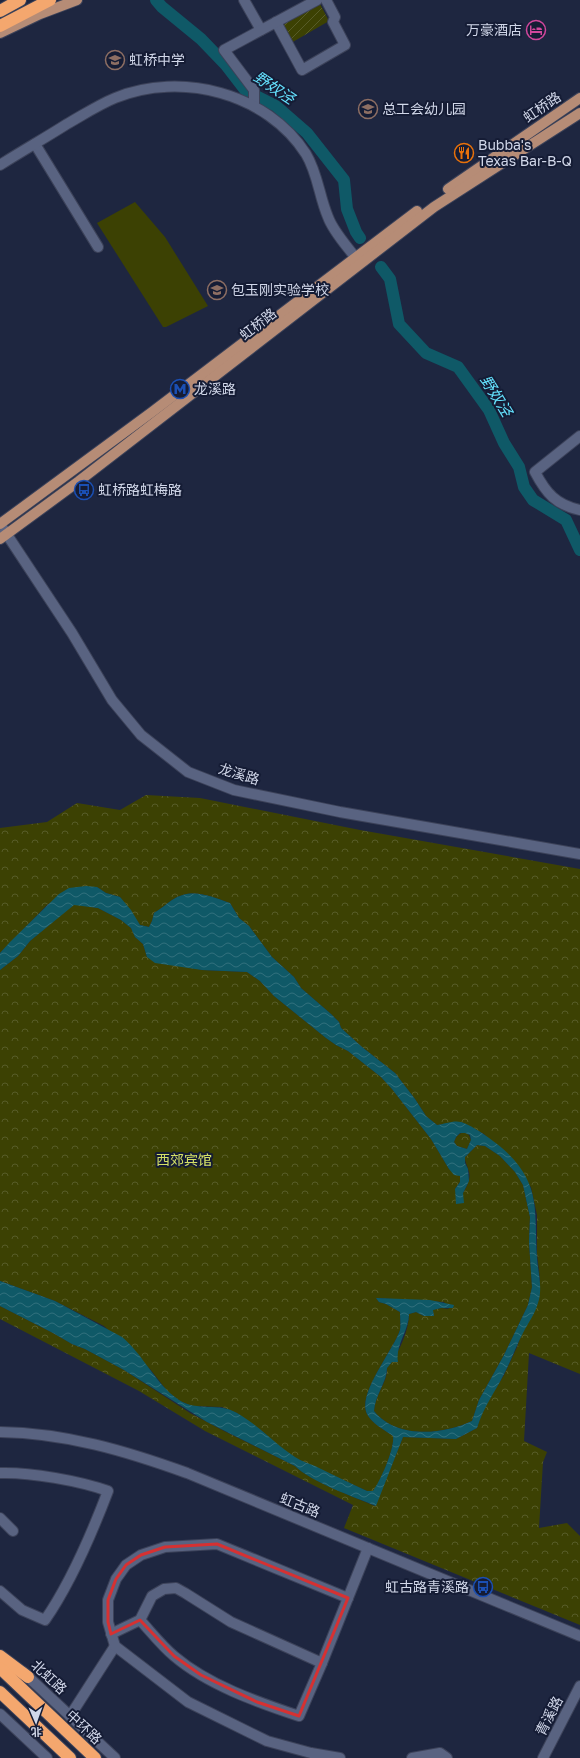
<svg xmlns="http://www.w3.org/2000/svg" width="580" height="1758" viewBox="0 0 580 1758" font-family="'Golos Text','Noto Sans SC',sans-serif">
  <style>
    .forest { fill: url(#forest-crowns) }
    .park { fill: #3c4103 }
    .garden { fill: url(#garden-furrows) }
    .water { fill: url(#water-waves); fill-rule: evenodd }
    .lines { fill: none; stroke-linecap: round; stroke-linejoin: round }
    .river { stroke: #0f5967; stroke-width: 12 }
    .minor-casing { stroke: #3c4259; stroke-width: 12 }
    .major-casing { stroke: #3c4259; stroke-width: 12 }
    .highway-casing { stroke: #3c4259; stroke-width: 14 }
    .minor { stroke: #596381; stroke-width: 10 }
    .major { stroke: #b68c76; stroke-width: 10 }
    .highway { stroke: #f4a76e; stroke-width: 12 }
    .marked { fill: none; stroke: #d63132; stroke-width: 3; stroke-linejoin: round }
    .labels { text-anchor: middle; stroke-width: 4; stroke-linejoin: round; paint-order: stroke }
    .poi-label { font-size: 14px; fill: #d1d7e9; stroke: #151c35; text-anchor: start }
    .street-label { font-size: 14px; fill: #d1d7e9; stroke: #151c35 }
    .park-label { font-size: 14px; fill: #d4e066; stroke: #151c35 }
    .water-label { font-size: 15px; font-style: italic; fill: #65e3ff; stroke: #151c35 }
  </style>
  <defs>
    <pattern id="forest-crowns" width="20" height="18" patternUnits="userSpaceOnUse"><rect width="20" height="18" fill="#3c4103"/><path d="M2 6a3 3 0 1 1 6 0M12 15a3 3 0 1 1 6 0" fill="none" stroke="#575c28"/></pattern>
    <pattern id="garden-furrows" width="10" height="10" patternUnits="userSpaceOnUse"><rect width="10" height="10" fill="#3c4103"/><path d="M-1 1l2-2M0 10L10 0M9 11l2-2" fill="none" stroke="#575c28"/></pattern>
    <pattern id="water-waves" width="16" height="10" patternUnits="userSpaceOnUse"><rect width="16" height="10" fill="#0f5967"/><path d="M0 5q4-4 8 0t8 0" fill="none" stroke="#31707d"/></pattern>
  </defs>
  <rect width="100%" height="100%" fill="#1e2640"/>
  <g class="forest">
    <path d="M 146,795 L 200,798 L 360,830 L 580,869 L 580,1374 L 529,1353 L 524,1441 L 547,1452 L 543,1462 L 539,1528 L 567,1523 L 580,1536 L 580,1625 L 344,1528 L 353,1505 L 205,1431 L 139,1391 L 0,1319 L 0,1306 L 53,1333 L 72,1344 L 85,1349 L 124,1370 L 190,1413 L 224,1431 L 295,1466 C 310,1481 354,1497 375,1506 L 403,1437 L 456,1439 L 477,1428 L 482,1411 L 504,1375 L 517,1347 L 540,1280 L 537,1253 L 537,1215 L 531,1187 L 484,1134 L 461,1122 L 437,1125 L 426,1116 L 415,1099 L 395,1073 L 362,1047 L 341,1028 L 339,1022 L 331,1014 L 301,988 L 294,977 L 272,957 L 249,926 L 239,918 L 230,903 C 211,896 191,887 172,900 C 166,904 161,909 154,913 L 152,921 L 149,927 L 140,925 L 120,897 L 106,893 L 97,887 L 48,904 L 0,953 L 0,828 L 47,822 L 77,803 L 120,810 Z"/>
    <path d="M 74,904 L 98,908 L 121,920 L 131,928 L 135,937 L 143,944 L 147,957 L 202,970 L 247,972 L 260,981 L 274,996 L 326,1038 L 336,1045 L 348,1051 L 381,1077 L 392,1089 L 431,1139 L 449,1169 L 460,1176 L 460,1182 L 455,1189 L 463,1193 C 467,1186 472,1178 468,1169 C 467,1164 465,1163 465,1157 L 477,1145 L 485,1146 L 500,1156 L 515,1172 L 523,1185 L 530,1217 L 529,1242 L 532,1287 L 528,1305 L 504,1355 L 479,1400 L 472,1421 C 443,1435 396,1439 374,1411 C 375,1394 388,1382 387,1368 C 398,1355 409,1331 409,1314 L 416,1312 L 424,1316 L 434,1315 L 432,1310 L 441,1308 L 449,1309 L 444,1302 L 376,1298 L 379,1302 L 386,1304 L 400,1312 C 400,1318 401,1325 400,1330 C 393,1351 357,1394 367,1414 C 372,1424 385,1430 393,1436 C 395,1448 381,1480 374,1491 L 367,1491 L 297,1459 L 278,1446 L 262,1431 L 237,1413 L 222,1407 L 192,1406 L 180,1401 L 168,1392 L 150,1369 L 104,1326 L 55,1301 L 0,1281 L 0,970 L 18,956 L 30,941 Z"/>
    <path d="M 465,1132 L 469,1135 L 471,1140 L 467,1149 L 457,1146 L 454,1142 C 456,1136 459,1133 465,1132 Z"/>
  </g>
  <polygon class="park" points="135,202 165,237 208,306 166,327 163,327 97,223"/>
  <polygon class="garden" points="319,2 329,21 291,43 281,25"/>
  <path class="water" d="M 86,886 L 97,887 L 106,893 L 120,897 L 131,910 L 140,925 L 149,927 L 152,921 L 154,913 C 161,909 166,904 172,900 C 191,887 211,896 230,903 L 239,918 L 249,926 L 272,957 L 294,977 L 301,988 L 331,1014 L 339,1022 L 341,1028 L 362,1047 L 395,1073 L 415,1099 L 426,1116 L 437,1125 C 444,1124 454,1120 461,1122 C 472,1125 494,1141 502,1148 C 542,1183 534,1211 537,1258 C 538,1273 543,1288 538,1303 C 535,1314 528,1323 523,1333 C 516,1346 511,1361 504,1374 C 494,1394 484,1406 477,1428 L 456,1439 L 403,1437 L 376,1506 C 354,1497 311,1482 295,1466 L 207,1422 L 124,1370 L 85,1349 L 72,1344 L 53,1333 L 0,1306 L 0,1281 L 55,1301 L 122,1337 C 144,1355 155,1384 179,1400 C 197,1412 219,1402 237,1413 C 258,1425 275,1444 295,1457 C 301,1461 308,1463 315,1466 C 332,1474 349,1483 367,1491 L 373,1491 C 381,1480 395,1448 393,1436 C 385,1430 372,1424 367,1414 C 357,1394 393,1351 400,1330 C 401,1325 400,1318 400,1312 L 386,1304 L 379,1302 L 376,1298 L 430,1300 L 454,1305 L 453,1308 L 441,1308 L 433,1310 L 434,1316 L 424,1316 L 416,1312 L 409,1314 C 409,1331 395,1345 398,1362 L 392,1362 L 387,1368 C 387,1382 375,1395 374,1411 C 396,1439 443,1435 472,1421 L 479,1400 L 504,1355 L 528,1305 L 532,1287 L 529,1242 L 530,1217 L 523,1185 L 515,1172 L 500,1156 L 485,1146 L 477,1145 L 465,1157 L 465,1163 L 468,1169 L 469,1181 L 463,1193 L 464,1203 L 456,1204 L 455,1189 L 460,1182 L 460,1176 L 454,1175 L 449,1169 L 431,1139 L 392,1089 L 381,1077 L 348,1051 L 336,1045 L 326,1038 L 274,996 L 260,981 L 247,972 L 202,970 L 155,963 L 147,957 L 143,944 L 135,937 L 131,928 L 121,920 L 98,908 L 74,905 L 30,941 L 18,956 L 0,970 L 0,953 L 10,942 L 59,894 L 69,888 ZM 460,1133 L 465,1133 L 470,1135 L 471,1140 L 467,1149 L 457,1146 L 454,1142 L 456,1137 Z"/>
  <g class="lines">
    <g class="river">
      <polyline points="156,0 162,7 201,39 226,65 246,91 276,106 307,133 344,180 347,209 356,232 360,238"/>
      <polyline points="381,267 390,279 399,324 426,353 458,367 489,410 504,443 519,467 524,487 533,500 566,520 580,550"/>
    </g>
    <g class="minor-casing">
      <g id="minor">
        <polyline points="244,0 261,30"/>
        <polyline points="276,22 302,70 345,45 333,22 335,17 326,0"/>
        <polyline points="254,105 254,90 224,50 317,0"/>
        <polyline points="35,144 98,247"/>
        <path d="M 0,165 C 22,151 45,138 67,124 C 83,115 98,105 115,98 C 181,71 267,93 306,154 C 318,174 319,196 328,217 C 333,231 346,245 355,257"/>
        <path d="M 580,436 L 535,472 C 546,493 556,505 580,510"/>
        <polyline points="0,524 72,633 112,700 141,735 188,772 234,790 340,812 580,854"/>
        <path d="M 0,1432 C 66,1433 126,1451 187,1473 L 580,1636"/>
        <path d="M 0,1473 C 30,1472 80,1481 108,1491 C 92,1533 70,1584 45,1620 L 22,1610 L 0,1591"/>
        <polyline points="0,1518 13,1531"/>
        <path d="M 140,1620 C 151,1632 162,1646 174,1656 C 208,1685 257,1702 299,1716 L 322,1663 L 368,1548"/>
        <polyline points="111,1634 140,1620 152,1596 164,1589 176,1588 185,1593 231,1622 322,1663"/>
        <polyline points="23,1672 115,1758"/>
        <polyline points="0,1714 47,1758"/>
        <polyline points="70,1716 115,1646"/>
        <polyline points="340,1758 311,1753 267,1741 188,1702 115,1646 108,1622 108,1600 116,1579 126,1565 141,1555 165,1547 217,1544 348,1598"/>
        <polyline points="412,1758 440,1753 447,1758"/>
        <polyline points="543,1758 580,1686"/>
      </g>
    </g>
    <g class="major-casing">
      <g id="major">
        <polyline points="0,33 40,14 77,0"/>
        <polyline points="448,189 580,98"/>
        <polyline points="0,524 152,412 417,211"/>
        <polyline points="0,539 79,481 434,207 580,113"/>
      </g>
    </g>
    <g class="highway-casing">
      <g id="highway">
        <polyline points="0,11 20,0"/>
        <polyline points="0,26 50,0"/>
        <polyline points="0,1656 28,1677"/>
        <polyline points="0,1668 95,1758"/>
        <polyline points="0,1692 70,1758"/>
      </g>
    </g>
    <use href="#minor" class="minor"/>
    <use href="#major" class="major"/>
    <use href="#highway" class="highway"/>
  </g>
  <path class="marked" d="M 217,1544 L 348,1598 L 299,1716 L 257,1702 L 201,1675 L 174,1656 L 140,1620 L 111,1634 L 108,1622 L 108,1600 L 116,1579 L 126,1565 L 141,1555 L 165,1547 Z"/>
  <defs>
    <g id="hotel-ring" transform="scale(1)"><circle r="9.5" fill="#151c35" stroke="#d1479c" stroke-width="1.5"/><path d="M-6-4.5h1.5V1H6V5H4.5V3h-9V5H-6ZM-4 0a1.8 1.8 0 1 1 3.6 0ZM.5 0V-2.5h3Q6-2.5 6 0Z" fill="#d1479c"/></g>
    <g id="school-ring" transform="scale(1)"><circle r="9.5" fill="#151c35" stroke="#8d6e63" stroke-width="1.5"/><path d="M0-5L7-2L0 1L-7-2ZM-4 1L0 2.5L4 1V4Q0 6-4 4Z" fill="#8d6e63"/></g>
    <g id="restaurant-ring" transform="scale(1)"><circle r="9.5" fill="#151c35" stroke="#e8710a" stroke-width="1.5"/><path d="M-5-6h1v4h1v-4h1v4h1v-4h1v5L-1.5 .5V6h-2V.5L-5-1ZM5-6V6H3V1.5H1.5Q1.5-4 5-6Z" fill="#e8710a"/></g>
    <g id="metro-ring" transform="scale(1)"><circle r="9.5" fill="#151c35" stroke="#1a4fb4" stroke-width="1.5"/><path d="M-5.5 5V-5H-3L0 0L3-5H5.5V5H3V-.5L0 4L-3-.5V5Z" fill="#1a4fb4"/></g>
    <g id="bus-ring" transform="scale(1)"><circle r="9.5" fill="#151c35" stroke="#1a4fb4" stroke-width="1.5"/><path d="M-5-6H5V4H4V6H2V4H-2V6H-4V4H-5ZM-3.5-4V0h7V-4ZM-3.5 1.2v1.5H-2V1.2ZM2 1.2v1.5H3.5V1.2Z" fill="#1a4fb4"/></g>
  </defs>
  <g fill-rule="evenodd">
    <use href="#hotel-ring" x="536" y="30"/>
    <use href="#school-ring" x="115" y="60"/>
    <use href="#school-ring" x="368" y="109"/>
    <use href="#restaurant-ring" x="464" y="153"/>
    <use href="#school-ring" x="217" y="290"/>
    <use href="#metro-ring" x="180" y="389"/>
    <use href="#bus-ring" x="84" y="490"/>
    <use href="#bus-ring" x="483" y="1587"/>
  </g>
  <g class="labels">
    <g class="poi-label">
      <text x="522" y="35" text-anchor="end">万豪酒店</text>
      <text x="129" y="65">虹桥中学</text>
      <text x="382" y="114">总工会幼儿园</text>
      <text x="478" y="150">Bubba's<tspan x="478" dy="16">Texas Bar-B-Q</tspan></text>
      <text x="231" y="295">包玉刚实验学校</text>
      <text x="194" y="394">龙溪路</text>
      <text x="98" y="495">虹桥路虹梅路</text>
      <text x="469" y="1592" text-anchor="end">虹古路青溪路</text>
    </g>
    <g class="street-label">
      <text transform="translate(542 107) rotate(-34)" y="5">虹桥路</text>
      <text transform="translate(258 324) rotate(-38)" y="5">虹桥路</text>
      <text transform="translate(239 774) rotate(17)" y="5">龙溪路</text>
      <text transform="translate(300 1505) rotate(22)" y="5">虹古路</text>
      <text transform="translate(49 1677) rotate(43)" y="5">北虹路</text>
      <text transform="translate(549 1716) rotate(-63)" y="5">青溪路</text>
      <text transform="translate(84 1727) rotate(43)" y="5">中环路</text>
    </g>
    <g class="park-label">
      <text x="184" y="1165">西郊宾馆</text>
    </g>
    <g class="water-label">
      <text transform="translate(274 88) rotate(34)" y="5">野奴泾</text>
      <text transform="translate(496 396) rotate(58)" y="5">野奴泾</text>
    </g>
  </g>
  <g transform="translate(36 1722) rotate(178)" stroke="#151c35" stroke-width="3" paint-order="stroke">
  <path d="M0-3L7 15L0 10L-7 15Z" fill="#d1d7e9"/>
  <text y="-6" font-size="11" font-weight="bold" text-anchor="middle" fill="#d1d7e9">北</text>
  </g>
</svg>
